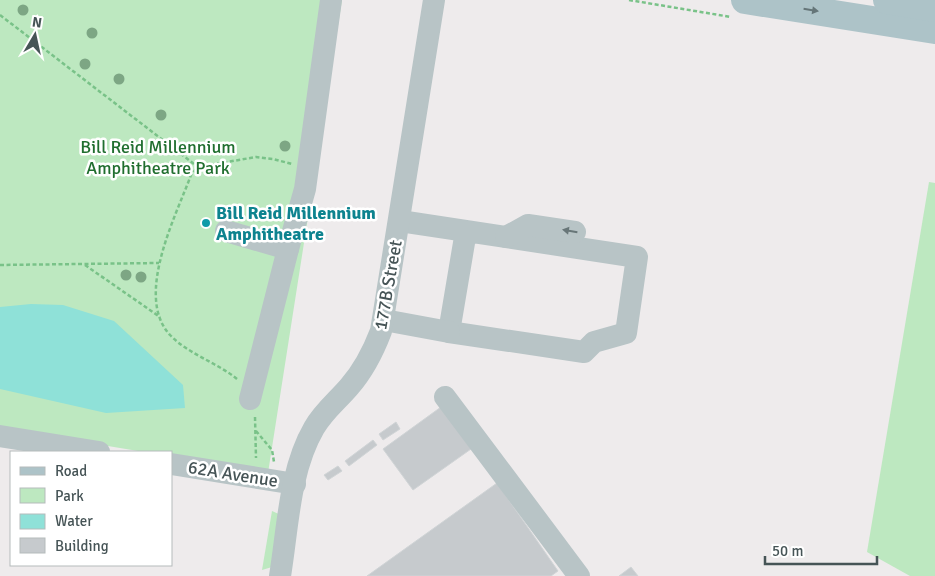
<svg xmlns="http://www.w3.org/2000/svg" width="935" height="576" viewBox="0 0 935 576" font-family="Signika,sans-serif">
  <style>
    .green { fill: #bde8c0 }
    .water { fill: #8fe1d8 }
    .building { fill: #c6cacd; stroke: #d0d4d6 }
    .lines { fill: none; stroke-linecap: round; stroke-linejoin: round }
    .path { stroke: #79c288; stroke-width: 2.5; stroke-dasharray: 4 2.5; stroke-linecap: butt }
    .minor { stroke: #b8c4c6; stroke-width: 22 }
    .major { stroke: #adc3c8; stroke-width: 28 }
    .tree { fill: #7da684 }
    .oneway { fill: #657578 }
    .oneway2 { fill: #687678 }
    .culture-dot { fill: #0f9aa8; stroke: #fff; stroke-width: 2 }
    .labels { text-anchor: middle; stroke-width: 5; stroke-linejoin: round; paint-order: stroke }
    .park-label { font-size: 18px; fill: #206e2f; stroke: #fff }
    .culture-label { font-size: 18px; font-weight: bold; fill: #0d838f; stroke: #fff; text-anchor: start }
    .street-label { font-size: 18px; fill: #465456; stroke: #fff }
  </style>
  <rect width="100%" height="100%" fill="#eeebec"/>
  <g class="green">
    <polygon points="0,0 342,0 268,473 171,457 171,452 144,452 0,428"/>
    <polygon points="929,182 935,183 935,576 910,576 867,552"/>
    <polygon points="272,511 281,515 272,567 262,570"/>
  </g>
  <polygon class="water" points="31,304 63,305 114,321 183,385 185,408 106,413 0,389 0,307"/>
  <g class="building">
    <polygon points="441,407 471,449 413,490 383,449"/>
    <polygon points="396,422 400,429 383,440 379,434"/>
    <polygon points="373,440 377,445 349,466 345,461"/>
    <polygon points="338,466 342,471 328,480 324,475"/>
    <polygon points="497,483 558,571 551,576 367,576"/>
    <polygon points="631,567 638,576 619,576"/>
  </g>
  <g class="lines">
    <g class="path">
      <polyline points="629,0 731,17"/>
      <polyline points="0,15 198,167"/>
      <polyline points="0,265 159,263"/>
      <polyline points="85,265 160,317"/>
      <path d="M 237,379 C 216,362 188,354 170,335 C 134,296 176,216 191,175 L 198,167 L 256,157 L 273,159 L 292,164"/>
      <polyline points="255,417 256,458"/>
      <polyline points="256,431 272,450 274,462"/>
    </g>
    <g class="minor">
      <polyline points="400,221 637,257 626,333 594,342 584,352 449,332 466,231"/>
      <polyline points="226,231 288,249 305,189 331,0"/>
      <polyline points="506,237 528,225 575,232"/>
      <polyline points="384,320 449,332"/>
      <polyline points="445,397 579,576"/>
      <polyline points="250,399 288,249"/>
      <polyline points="0,436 99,452"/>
      <polyline points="171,464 295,484"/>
      <path d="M 280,576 C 288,528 289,471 314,428 C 323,412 337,401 349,387 C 364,370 373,352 381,331 L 434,0"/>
    </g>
    <g class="major">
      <polyline points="745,0 935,30"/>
      <polyline points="887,0 935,8"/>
    </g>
  </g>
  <g class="tree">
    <circle cx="23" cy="10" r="5.5"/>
    <circle cx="92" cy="33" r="5.5"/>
    <circle cx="85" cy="64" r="5.5"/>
    <circle cx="119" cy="79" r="5.5"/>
    <circle cx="161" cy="115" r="5.5"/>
    <circle cx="285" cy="146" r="5.5"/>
    <circle cx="126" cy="275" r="5.5"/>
    <circle cx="141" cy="277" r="5.5"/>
  </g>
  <defs><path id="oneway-solid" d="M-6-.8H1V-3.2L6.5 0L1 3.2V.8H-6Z" transform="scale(1.25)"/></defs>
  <use class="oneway" href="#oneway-solid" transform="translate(811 10) rotate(9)"/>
  <use class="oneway2" href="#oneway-solid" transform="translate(570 231) rotate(-170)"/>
  <circle class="culture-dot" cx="206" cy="223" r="5"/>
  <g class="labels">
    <g class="park-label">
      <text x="158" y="153">Bill Reid Millennium<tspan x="158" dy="21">Amphitheatre Park</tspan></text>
    </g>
    <g class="culture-label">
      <text x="216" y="219">Bill Reid Millennium<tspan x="216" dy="21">Amphitheatre</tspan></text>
    </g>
    <g class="street-label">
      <text transform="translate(388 285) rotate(-80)" y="6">177B Street</text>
      <text transform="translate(233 474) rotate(9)" y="6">62A Avenue</text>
    </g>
  </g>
  <rect x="10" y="451" width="162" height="115" fill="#ffffff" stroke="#b5bbbb"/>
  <rect x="20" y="467" width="25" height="8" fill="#adc3c8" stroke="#b5bbbb"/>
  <text x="55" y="476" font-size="15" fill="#465456">Road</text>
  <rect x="20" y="488" width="25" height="15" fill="#bde8c0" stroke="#b5bbbb"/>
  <text x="55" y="501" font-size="15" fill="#465456">Park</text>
  <rect x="20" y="514" width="25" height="15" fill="#8fe1d8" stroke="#b5bbbb"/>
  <text x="55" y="526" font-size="15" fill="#465456">Water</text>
  <rect x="20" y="538" width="25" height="15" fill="#c6cacd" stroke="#b5bbbb"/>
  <text x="55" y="551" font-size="15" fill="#465456">Building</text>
  <g transform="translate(35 35) rotate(9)" stroke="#ffffff" stroke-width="4" paint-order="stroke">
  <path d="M0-4L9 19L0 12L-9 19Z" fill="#465456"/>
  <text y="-8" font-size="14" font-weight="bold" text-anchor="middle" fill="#465456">N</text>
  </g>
  <path d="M765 556v8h112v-8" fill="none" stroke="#465456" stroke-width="2.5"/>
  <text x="772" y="556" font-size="15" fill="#465456" stroke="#ffffff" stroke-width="4" paint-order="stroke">50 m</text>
</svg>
